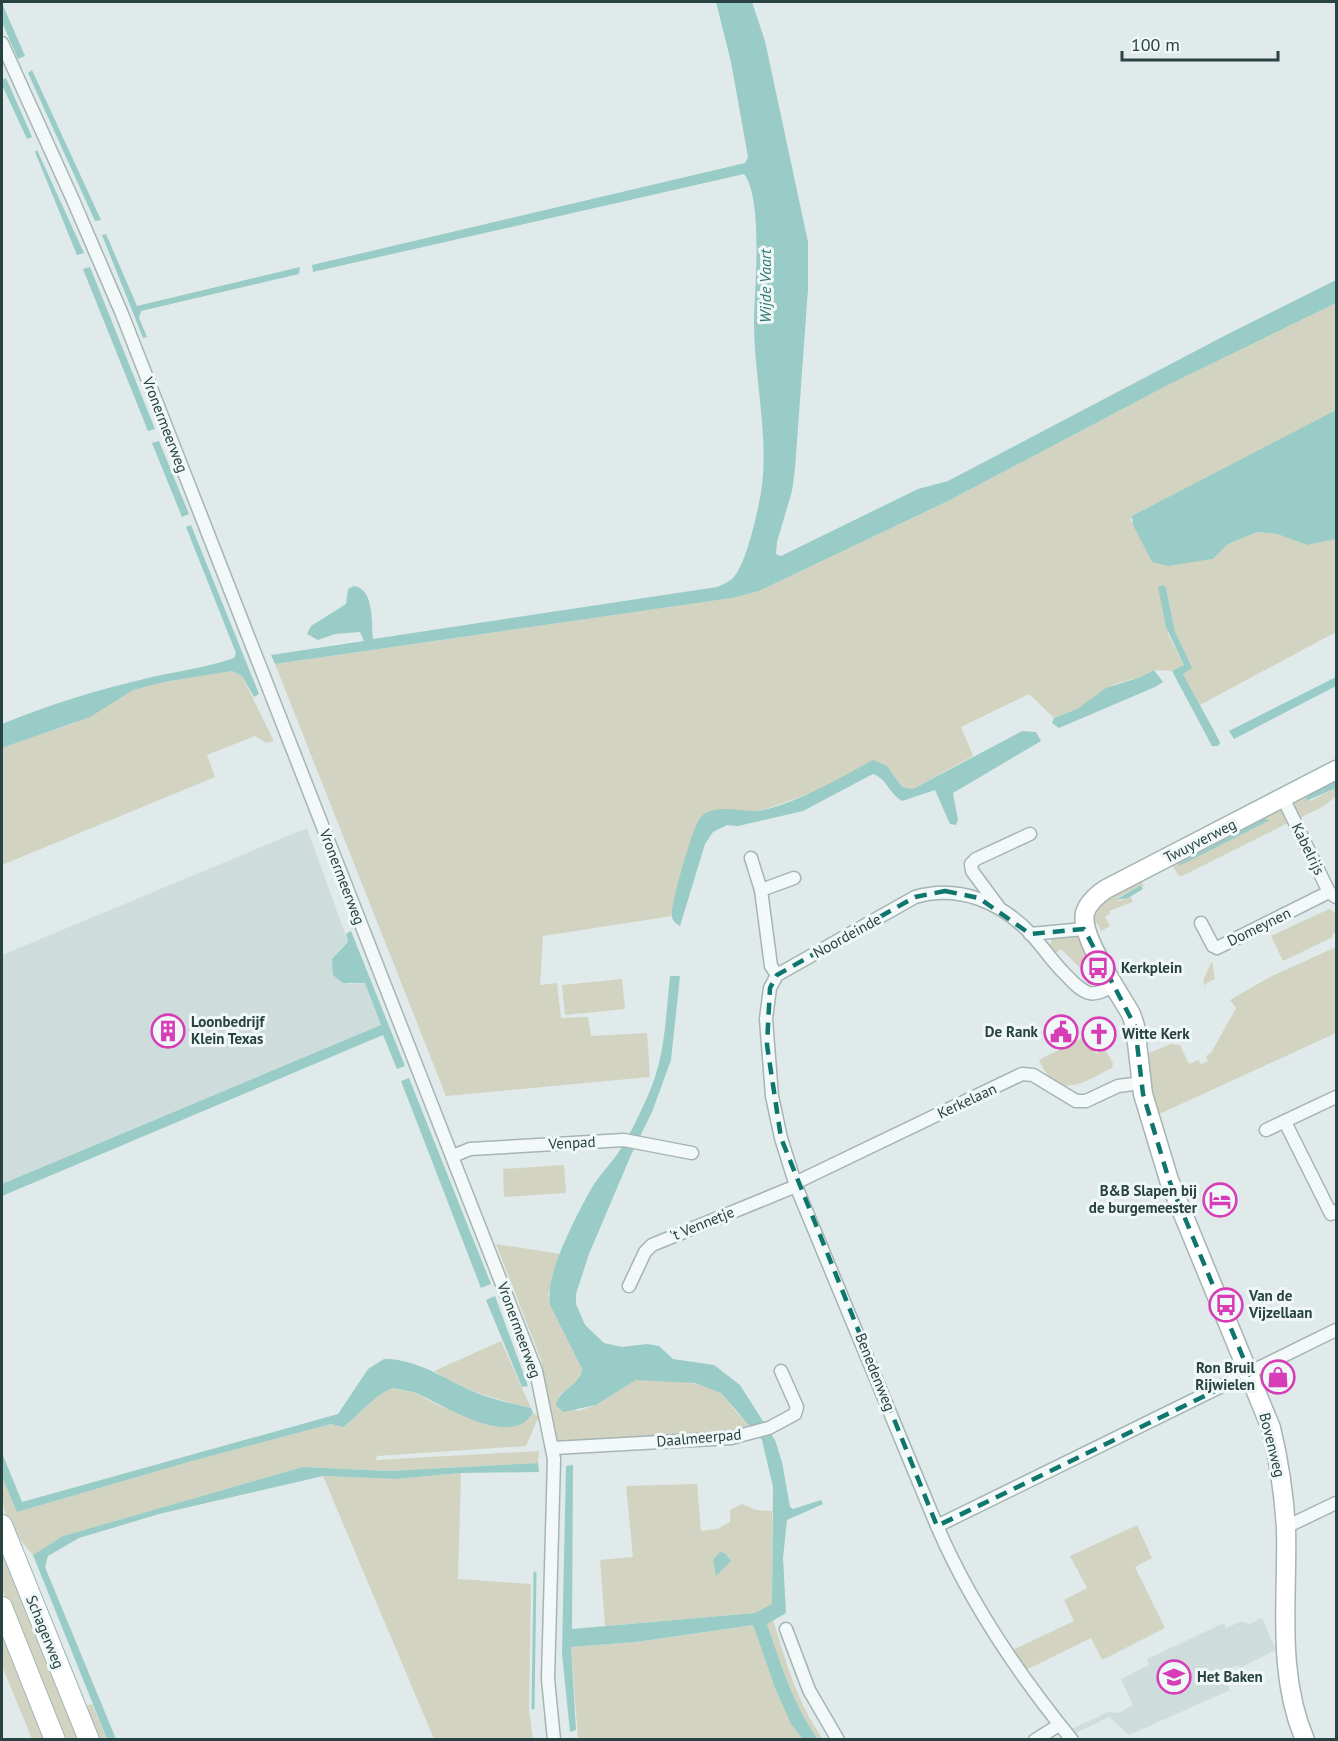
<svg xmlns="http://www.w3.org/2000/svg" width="1338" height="1741" viewBox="0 0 1338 1741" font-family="'PT Sans',sans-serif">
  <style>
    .built { fill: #cedcdc }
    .green { fill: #d2d4c1 }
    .water { fill: #99ccc6 }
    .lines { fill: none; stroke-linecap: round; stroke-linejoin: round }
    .stream { stroke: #99ccc6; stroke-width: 3 }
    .street-casing { stroke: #a5b5b4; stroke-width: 15 }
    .secondary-casing { stroke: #a5b5b4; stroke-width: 21 }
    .primary-casing { stroke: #9fb6b6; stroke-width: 22 }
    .street { stroke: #f3f8f8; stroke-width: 12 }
    .secondary { stroke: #fff; stroke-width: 18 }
    .primary { stroke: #fff; stroke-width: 20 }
    .marked { fill: none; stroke: #0f766e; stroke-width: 4.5; stroke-dasharray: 12 8; stroke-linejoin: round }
    .labels { text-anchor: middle; stroke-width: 6; stroke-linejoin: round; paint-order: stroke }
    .street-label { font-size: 15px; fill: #284342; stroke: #f0f7f7 }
    .poi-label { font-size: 15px; font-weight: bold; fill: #284342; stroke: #f0f7f7; text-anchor: start }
    .water-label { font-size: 16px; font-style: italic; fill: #2f7973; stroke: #f0f7f7 }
  </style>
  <rect width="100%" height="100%" fill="#e0eaea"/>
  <g class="built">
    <polygon points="307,828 348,942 332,959 348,984 365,983 381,1025 2,1184 2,955"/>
    <polygon points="1262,1618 1276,1650 1240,1668 1238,1665 1222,1672 1230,1690 1129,1735 1109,1717 1074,1734 1072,1729 1108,1712 1119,1713 1133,1705 1121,1679 1149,1665 1147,1659 1224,1623 1226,1628 1242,1621 1249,1624"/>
  </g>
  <g class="green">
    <polygon points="1336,303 1336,410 1130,519 1163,565 1213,559 1228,544 1257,532 1277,534 1307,545 1336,539 1336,632 1200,705 1183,674 1191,665 1175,632 1166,588 1168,634 1184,665 1172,671 1154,670 1141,677 1115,684 1077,709 1054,718 1029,694 961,727 973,756 913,789 902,787 887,766 766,809 749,813 713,810 697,822 672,916 543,936 540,985 557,983 561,1018 588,1017 591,1036 647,1033 650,1077 446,1096 275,664 732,598 759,591 948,501 1166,386"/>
    <polygon points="232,671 242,676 274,741 266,743 255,736 207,755 215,777 2,865 2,748 74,723 133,690 164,682"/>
    <polygon points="1336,778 1336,781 1307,796 1310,801 1336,788 1336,796 1324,806 1298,819 1293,809 1294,798"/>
    <polygon points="1278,807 1290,822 1182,876 1178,875 1170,861"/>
    <path d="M 1141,880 L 1145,888 L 1141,885 L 1115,899 L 1120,901 L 1130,896 L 1133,902 L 1109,911 L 1110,914 L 1105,917 L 1110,926 L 1101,931 L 1097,923 L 1093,923 C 1093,899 1122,889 1141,880 Z"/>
    <polygon points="1329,909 1336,913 1336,932 1332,935 1333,937 1283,961 1271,936"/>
    <path d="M 1077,935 L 1101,980 L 1094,985 L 1087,984 L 1091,979 L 1061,949 L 1053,955 C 1049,947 1048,942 1056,936 Z"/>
    <polygon points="1336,947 1336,1033 1155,1116 1146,1065 1149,1053 1171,1044 1180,1045 1189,1064 1198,1060 1201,1064 1208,1061 1206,1056 1211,1053 1236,1008 1230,1000 1270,977"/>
    <polygon points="1212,961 1215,979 1205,984 1206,990 1203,980"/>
    <polygon points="622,979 625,1009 565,1015 562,985"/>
    <path d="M 1082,1038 L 1086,1039 L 1096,1054 L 1105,1050 L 1113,1063 L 1112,1068 C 1081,1083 1059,1102 1039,1060 Z"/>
    <polygon points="564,1165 566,1193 504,1197 503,1169"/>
    <polygon points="496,1244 561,1254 548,1295 550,1305 582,1369 578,1380 559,1396 578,1411 596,1405 636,1380 676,1380 711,1387 721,1393 737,1413 750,1424 741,1430 727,1432 558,1442 540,1357"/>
    <path d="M 501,1341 L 531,1408 C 496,1399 464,1391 434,1371 Z"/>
    <path d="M 393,1388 L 415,1393 L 442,1407 L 516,1425 L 529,1419 L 533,1413 L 539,1416 L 526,1446 L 377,1456 L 376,1460 L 539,1451 L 538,1463 L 389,1471 L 303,1467 L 63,1536 L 33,1555 C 7,1524 2,1518 2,1477 L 17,1512 L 192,1461 L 331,1424 L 343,1427 C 360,1415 373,1395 393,1388 Z"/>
    <polygon points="461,1473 458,1579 531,1584 529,1710 533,1739 434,1739 323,1476 395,1479"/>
    <polygon points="697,1484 701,1531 717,1529 730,1522 730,1510 742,1504 756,1510 772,1511 772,1604 755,1613 605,1626 600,1560 633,1557 626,1486"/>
    <polygon points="1137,1525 1152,1558 1135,1567 1165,1628 1102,1660 1091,1638 1026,1670 1013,1650 1074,1621 1064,1600 1087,1588 1070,1556"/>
    <polygon points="2,1542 82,1739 62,1739 2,1589"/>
    <path d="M 773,1620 C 786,1662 797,1703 823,1739 L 818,1739 C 793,1705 781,1664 767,1624 Z"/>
    <polygon points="2,1624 49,1739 32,1739 2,1666"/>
    <path d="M 753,1625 C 767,1664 778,1706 803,1739 L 578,1739 L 571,1647 L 636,1642 Z"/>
    <polygon points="92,1704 107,1739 100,1739 84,1707"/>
  </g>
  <g class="water">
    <path d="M 716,2 L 752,2 L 765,41 L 808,242 L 808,289 L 795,469 L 792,491 L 777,542 L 776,554 L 781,556 L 918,489 L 948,481 L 1226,335 L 1336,280 L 1336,303 L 1166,386 L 948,501 L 759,591 L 732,598 L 275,664 L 271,655 L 364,641 L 360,632 L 335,634 L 318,640 L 307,634 L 311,626 L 346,604 L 348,589 L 354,586 C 375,589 371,624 373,639 L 717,587 C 722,585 729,582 733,578 C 746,565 758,511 761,492 C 770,438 753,373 754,318 C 755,286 763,198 744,174 L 313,272 L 312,265 L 745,163 L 748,157 L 731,62 Z"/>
    <polygon points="2,3 25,56 18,59 2,22"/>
    <polygon points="32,70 101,220 95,221 28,73"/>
    <polygon points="6,78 32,137 27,139 2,85 2,80"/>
    <polygon points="37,150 84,253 77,255 35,152"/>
    <polygon points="106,234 137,306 300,267 299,274 141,311 139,318 147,337 143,338 102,235"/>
    <polygon points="90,267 155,429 148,431 83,269"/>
    <polygon points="1336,410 1336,539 1307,545 1277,534 1257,532 1228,544 1213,559 1168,566 1152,562 1133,525 1132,516"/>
    <polygon points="159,441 189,514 182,517 152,443"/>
    <path d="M 191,525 L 259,694 L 254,697 L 242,676 L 232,671 L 164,682 L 133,690 L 90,717 L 2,748 L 2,724 C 50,704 101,689 152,677 C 180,671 207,667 234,658 L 236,653 L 186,527 Z"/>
    <polygon points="1163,585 1166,588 1175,632 1191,665 1192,668 1183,674 1219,740 1220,744 1217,746 1212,746 1172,671 1184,665 1166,627 1158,587"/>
    <polygon points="1154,670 1163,682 1155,687 1059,728 1052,723 1054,718 1077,709 1106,688 1141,677"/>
    <polygon points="1336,677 1336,686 1234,739 1229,731"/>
    <path d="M 1022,731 L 1036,732 L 1041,741 L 953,793 L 958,820 L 956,825 L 950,824 L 935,790 L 902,801 C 890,794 886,778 873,774 L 803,811 L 738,826 L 727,825 L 713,832 L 705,844 L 680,926 C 677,924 672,921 672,916 C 670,905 691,836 697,823 C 699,819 702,815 706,813 C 722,804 746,814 764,810 C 803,800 838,779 873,760 L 887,766 L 902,787 L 913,789 Z"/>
    <polygon points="1336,781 1336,788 1306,801 1307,796"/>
    <polygon points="1264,819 1270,820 1179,866 1180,863"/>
    <polygon points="1141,885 1143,889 1128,898 1115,900"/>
    <polygon points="351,931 405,1066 397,1069 383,1035 2,1196 2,1184 381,1025 365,983 343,983 333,975 332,959 348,942 346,934"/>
    <path d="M 670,976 L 680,976 L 671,1060 L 652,1112 L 631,1155 L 589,1254 L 576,1294 L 576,1304 L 585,1325 L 604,1343 L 622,1347 L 647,1344 L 659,1346 L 673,1359 L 714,1365 L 740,1385 L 775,1440 L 782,1462 L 790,1507 L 793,1509 L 821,1500 L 823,1504 L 787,1520 L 783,1558 L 786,1613 L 767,1624 C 781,1664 793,1705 818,1739 L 803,1739 L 791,1724 L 775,1688 L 753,1625 L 636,1642 L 571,1647 L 576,1730 L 570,1732 L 562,1653 L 566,1466 L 573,1465 L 572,1629 L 755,1613 L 772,1604 L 773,1487 L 762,1440 L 721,1393 L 695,1383 L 636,1380 L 596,1405 L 563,1412 L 556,1405 C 559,1389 580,1386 582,1369 L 550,1305 C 544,1277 576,1216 590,1191 C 598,1176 611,1164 620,1150 C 631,1133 641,1111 649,1093 C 665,1057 666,1015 670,976 Z"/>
    <polygon points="409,1078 491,1284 481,1288 401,1081"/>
    <polygon points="495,1296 528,1386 522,1387 486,1300"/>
    <path d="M 384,1359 C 420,1358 452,1385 485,1396 C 499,1401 516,1404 531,1408 L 533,1413 C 511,1450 442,1404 416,1393 C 409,1391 400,1389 393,1388 C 373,1395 360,1415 343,1427 L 331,1424 L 192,1461 L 17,1512 L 2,1477 L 2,1453 L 22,1502 L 338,1414 L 368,1369 Z"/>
    <polygon points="538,1463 539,1472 461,1473 395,1479 323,1476 159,1514 79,1538 48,1556 45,1567 116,1739 107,1739 33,1555 63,1536 303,1467 389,1471"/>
    <polygon points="720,1552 725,1553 731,1561 716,1576 713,1560"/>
  </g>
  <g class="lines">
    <polyline class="stream" points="533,1708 535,1573"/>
    <g class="street-casing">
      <g id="street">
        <polyline points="2,43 73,200 122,314 536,1371 554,1459 548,1679 554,1740"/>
        <polyline points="1283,798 1329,892 1336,897"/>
        <polyline points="751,858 761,890 771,966 777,975"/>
        <polyline points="761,890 794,878"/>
        <polyline points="998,906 972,871 971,864 976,859 1030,834"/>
        <polyline points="1201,923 1213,946 1217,948 1329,892"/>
        <polyline points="1030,934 1084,929"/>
        <polyline points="1285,1122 1331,1214 1336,1211"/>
        <polyline points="1266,1130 1336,1097"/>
        <polyline points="453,1156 470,1149 624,1140 692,1153"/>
        <polyline points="795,1183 1022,1074 1033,1075 1076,1101 1086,1101 1118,1086 1141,1083"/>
        <polyline points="629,1286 645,1252 652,1245 796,1186"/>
        <polyline points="554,1448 731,1438 769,1428 795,1414 797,1407 781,1371"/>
        <polyline points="937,1526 1336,1330"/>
        <polyline points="1286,1527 1336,1503"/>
        <polyline points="786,1629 809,1690 838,1740"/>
        <polyline points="1035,1740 1059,1725"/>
        <path d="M 1072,1740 C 1019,1675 970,1603 937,1526 L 796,1186 L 781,1138 L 772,1096 L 766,1019 L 770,988 L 777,975 L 915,897 C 958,884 1001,902 1031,934 C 1043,947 1052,961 1064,973 C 1071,980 1079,990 1089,993 C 1098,995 1107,989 1115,985"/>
      </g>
    </g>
    <g class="secondary-casing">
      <path id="secondary" d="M 1305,1740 C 1276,1672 1288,1599 1286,1528 C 1284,1494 1279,1461 1271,1428 L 1169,1180 L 1143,1094 L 1135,1026 L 1131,1014 C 1119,993 1079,935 1085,913 C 1088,903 1097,895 1106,889 L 1336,770"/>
    </g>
    <g class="primary-casing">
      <g id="primary">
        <polyline points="2,1525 89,1740"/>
        <polyline points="2,1607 55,1740"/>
      </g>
    </g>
    <use href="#street" class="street"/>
    <use href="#secondary" class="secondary"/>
    <use href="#primary" class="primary"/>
  </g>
  <path class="marked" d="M 945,891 L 979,898 L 1030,934 L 1084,929 L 1135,1026 L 1143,1094 L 1169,1180 L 1250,1374 L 937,1526 L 781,1138 L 767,1045 L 770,988 L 777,975 L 915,897 Z"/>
  <defs>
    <g id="bus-ring" transform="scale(1.725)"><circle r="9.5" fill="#f0f7f7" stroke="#d73db6" stroke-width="1.5"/><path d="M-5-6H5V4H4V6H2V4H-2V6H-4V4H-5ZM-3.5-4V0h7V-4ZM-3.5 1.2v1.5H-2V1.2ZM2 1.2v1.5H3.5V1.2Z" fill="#d73db6"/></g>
    <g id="building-ring" transform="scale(1.725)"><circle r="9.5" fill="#f0f7f7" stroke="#d73db6" stroke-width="1.5"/><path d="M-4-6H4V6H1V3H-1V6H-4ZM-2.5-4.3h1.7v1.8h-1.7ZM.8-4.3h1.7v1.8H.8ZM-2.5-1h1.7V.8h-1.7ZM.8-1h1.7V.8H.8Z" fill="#d73db6"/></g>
    <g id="civic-ring" transform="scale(1.725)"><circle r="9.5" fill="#f0f7f7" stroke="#d73db6" stroke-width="1.5"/><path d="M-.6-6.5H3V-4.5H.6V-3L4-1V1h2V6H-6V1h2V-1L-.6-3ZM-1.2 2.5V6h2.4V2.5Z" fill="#d73db6"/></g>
    <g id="church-ring" transform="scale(1.725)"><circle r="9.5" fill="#f0f7f7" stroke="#d73db6" stroke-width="1.5"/><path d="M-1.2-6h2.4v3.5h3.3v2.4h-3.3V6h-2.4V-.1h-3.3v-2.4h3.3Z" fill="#d73db6"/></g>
    <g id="hotel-ring" transform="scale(1.725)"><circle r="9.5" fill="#f0f7f7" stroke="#d73db6" stroke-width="1.5"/><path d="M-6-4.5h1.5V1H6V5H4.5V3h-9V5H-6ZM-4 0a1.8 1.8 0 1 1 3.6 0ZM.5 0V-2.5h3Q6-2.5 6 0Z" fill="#d73db6"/></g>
    <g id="shop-ring" transform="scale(1.725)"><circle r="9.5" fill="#f0f7f7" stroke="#d73db6" stroke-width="1.5"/><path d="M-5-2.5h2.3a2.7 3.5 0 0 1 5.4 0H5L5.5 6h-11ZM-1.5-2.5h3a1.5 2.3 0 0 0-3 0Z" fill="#d73db6"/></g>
    <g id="school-ring" transform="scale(1.725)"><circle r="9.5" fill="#f0f7f7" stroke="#d73db6" stroke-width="1.5"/><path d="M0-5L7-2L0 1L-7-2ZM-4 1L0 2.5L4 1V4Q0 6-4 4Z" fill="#d73db6"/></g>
  </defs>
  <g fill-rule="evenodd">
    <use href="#bus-ring" x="1098" y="968"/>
    <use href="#building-ring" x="168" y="1031"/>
    <use href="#civic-ring" x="1061" y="1032"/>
    <use href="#church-ring" x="1099" y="1034"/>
    <use href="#hotel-ring" x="1220" y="1200"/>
    <use href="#bus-ring" x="1226" y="1305"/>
    <use href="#shop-ring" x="1278" y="1377"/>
    <use href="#school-ring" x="1174" y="1677"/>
  </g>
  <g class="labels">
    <g class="street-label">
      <text transform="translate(165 425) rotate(69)" y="5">Vronermeerweg</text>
      <text transform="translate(1200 841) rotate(-27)" y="5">Twuyverweg</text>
      <text transform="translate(1308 849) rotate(64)" y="5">Kabelrijs</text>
      <text transform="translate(342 877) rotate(69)" y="5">Vronermeerweg</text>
      <text transform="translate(1259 927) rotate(-26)" y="5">Domeynen</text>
      <text transform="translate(847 936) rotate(-29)" y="5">Noordeinde</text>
      <text transform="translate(967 1101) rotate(-25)" y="5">Kerkelaan</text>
      <text transform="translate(572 1143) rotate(-3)" y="5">Venpad</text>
      <text transform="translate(702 1224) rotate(-22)" y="5">'t Vennetje</text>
      <text transform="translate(519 1330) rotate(70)" y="5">Vronermeerweg</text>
      <text transform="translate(875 1372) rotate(68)" y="5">Benedenweg</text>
      <text transform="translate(699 1438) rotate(-5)" y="5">Daalmeerpad</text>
      <text transform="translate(1272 1445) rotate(76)" y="5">Bovenweg</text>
      <text transform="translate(45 1632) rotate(68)" y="5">Schagerweg</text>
    </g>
    <g class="poi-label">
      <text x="1121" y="973">Kerkplein</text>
      <text x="191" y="1027">Loonbedrijf<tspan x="191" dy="17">Klein Texas</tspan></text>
      <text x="1038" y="1037" text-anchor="end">De Rank</text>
      <text x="1122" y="1039">Witte Kerk</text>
      <text x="1197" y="1196" text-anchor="end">B&amp;B Slapen bij<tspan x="1197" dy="17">de burgemeester</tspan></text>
      <text x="1249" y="1301">Van de<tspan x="1249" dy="17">Vijzellaan</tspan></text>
      <text x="1255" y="1373" text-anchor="end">Ron Bruil<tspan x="1255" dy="17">Rijwielen</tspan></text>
      <text x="1197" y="1682">Het Baken</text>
    </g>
    <g class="water-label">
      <text transform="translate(765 286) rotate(-90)" y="6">Wijde Vaart</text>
    </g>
  </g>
  <rect width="1338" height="1741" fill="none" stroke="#284342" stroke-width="6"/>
  <path d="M1122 51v9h156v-9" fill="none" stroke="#284342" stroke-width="3"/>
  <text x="1131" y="51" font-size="18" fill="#284342" stroke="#f0f7f7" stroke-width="4.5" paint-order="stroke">100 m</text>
</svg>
